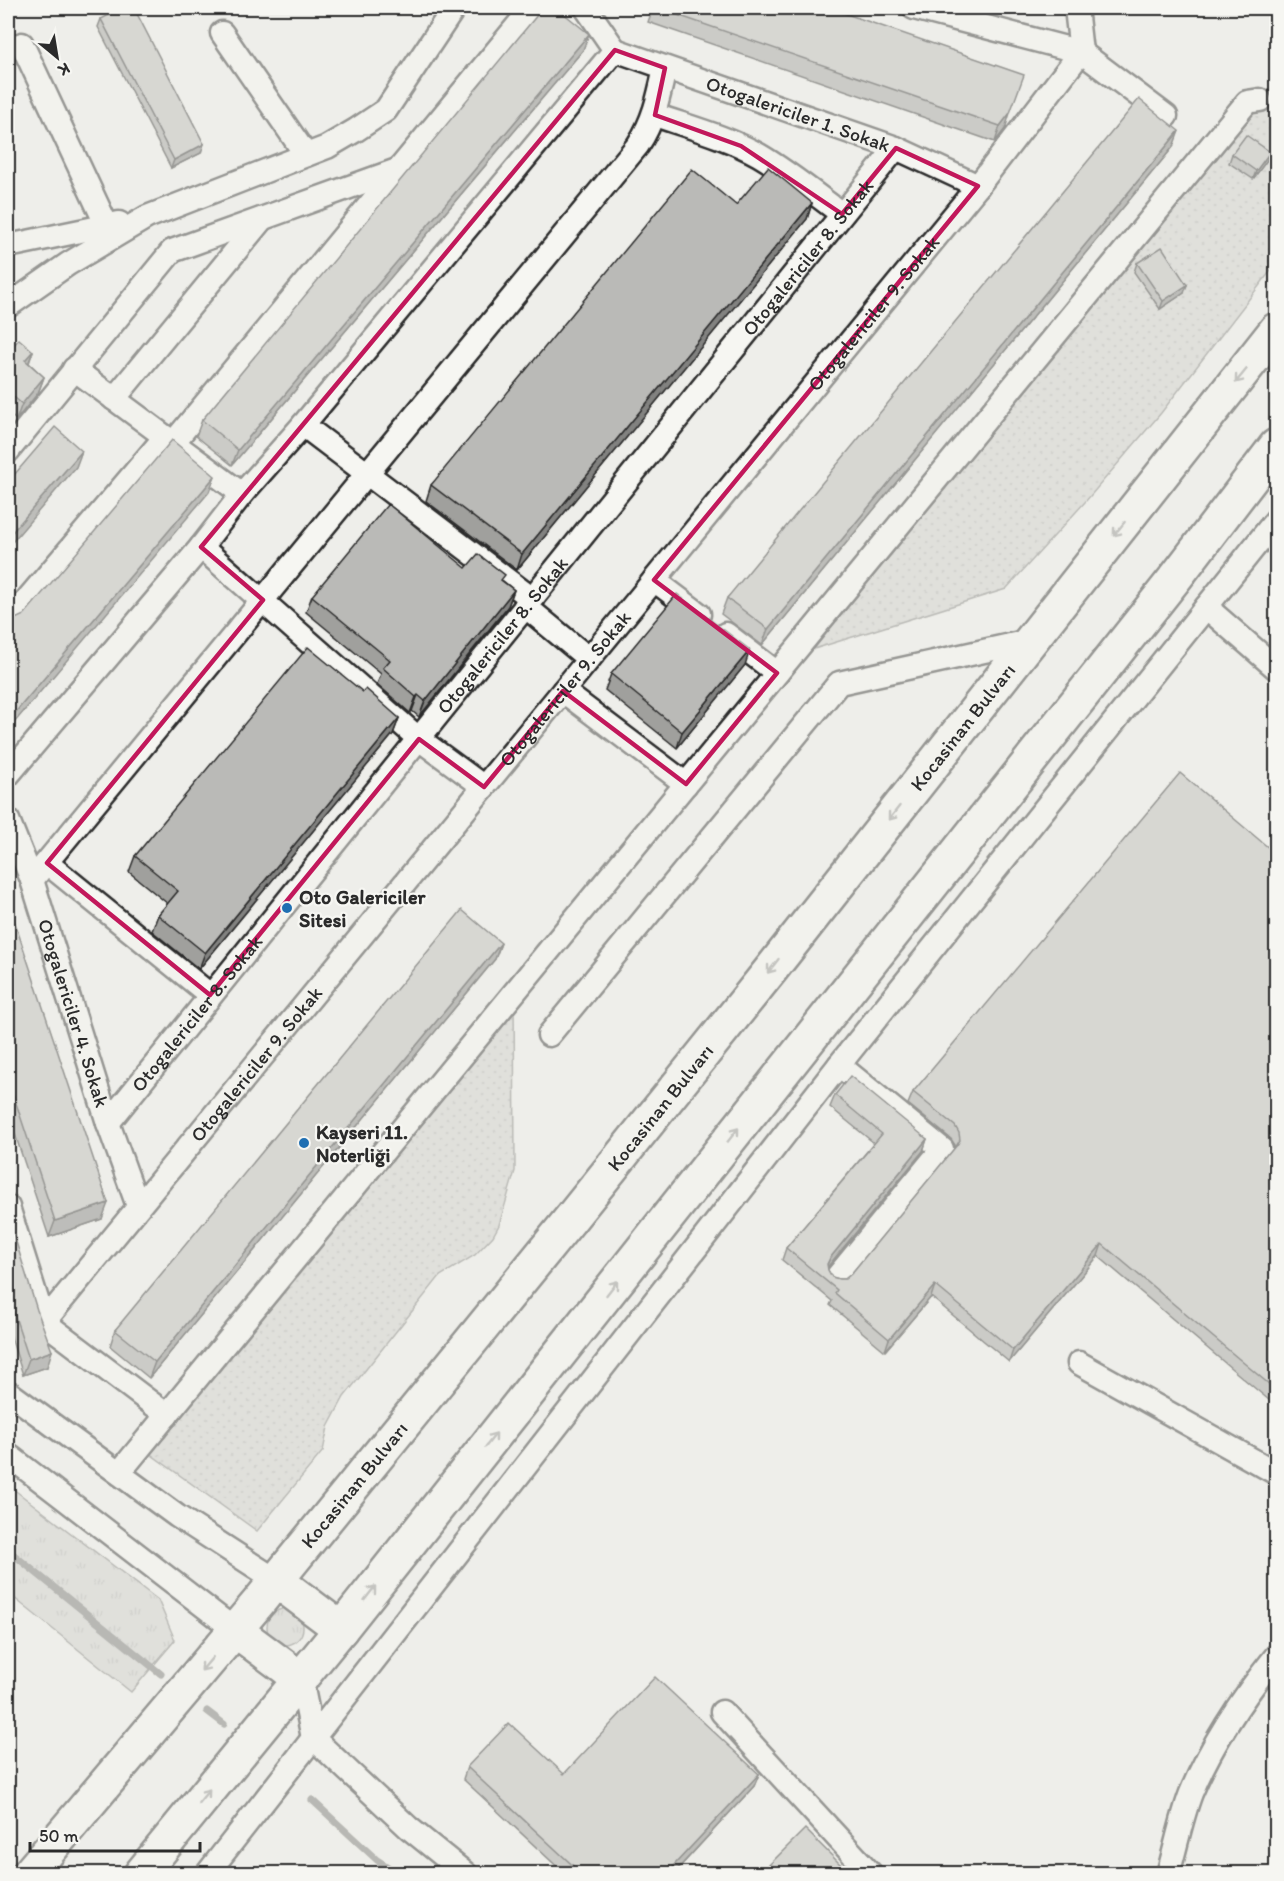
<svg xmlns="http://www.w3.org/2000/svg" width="1284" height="1881" viewBox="0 0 1284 1881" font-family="Itim,sans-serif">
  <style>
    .grass { fill: url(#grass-tufts); stroke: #7c7c7a; stroke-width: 1.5 }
    .park { fill: url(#park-dots); stroke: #7c7c7a; stroke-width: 1.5 }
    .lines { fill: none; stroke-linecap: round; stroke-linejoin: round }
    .stream { stroke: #757573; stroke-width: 7 }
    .minor-casing { stroke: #2b2b2b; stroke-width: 27 }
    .highway-casing { stroke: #2b2b2b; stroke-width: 38 }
    .minor { stroke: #f6f6f2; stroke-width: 22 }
    .highway { stroke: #f6f6f2; stroke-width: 33 }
    .wall { fill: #a0a09d; stroke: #2b2b2b; stroke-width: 1.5 }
    .shaded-wall { fill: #828280; stroke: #2b2b2b; stroke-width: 1.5 }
    .building { fill: #babab7; stroke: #2b2b2b; stroke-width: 1.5 }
    .oneway { stroke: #90908e }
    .marked { fill: none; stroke: #c2185b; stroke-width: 4.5; stroke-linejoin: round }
    .poi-dot { fill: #1f6fb2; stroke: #f6f6f2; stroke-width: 2 }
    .labels { text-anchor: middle; stroke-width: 4.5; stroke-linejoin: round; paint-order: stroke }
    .street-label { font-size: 20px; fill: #2b2b2b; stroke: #f6f6f2 }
    .poi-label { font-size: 20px; font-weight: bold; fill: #2b2b2b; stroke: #f6f6f2; text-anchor: start }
  </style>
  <defs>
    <pattern id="grass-tufts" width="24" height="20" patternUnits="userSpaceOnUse" patternTransform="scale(1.5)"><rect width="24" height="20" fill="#cececa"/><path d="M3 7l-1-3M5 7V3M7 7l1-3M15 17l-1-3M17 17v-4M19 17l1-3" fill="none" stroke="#b1b1ae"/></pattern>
    <pattern id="park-dots" width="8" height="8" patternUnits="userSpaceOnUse" patternTransform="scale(1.5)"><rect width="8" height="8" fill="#cececa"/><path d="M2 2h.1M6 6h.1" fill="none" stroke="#b1b1ae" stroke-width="1.8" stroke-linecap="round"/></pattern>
  </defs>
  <rect width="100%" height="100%" fill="#eeeeea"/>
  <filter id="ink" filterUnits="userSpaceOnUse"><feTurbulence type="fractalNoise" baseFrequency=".0167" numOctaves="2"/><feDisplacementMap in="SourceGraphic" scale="12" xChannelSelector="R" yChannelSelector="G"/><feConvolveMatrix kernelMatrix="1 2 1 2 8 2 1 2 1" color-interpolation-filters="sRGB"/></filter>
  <g filter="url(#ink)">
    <g class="grass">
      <polygon points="8,1485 158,1600 175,1640 131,1692 8,1593"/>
      <circle cx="285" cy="1627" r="18"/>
    </g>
    <g class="park">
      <polygon points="1276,102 1276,264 1161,413 1085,502 1006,589 814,649 1003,408 1242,111"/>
      <polygon points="514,992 515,1171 499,1225 493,1236 475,1255 440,1276 344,1397 328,1427 323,1451 257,1531 145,1450"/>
    </g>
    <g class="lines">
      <g class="stream">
        <polyline points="8,1550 161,1674"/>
        <polyline points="207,1711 224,1724"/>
        <polyline points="312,1800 377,1860 399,1874"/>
      </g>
      <g class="minor-casing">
        <g id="minor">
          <polyline points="586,8 615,50"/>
          <polyline points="914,8 1081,52 1166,116"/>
          <polyline points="222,33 306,155"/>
          <polyline points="22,44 107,226"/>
          <path id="s1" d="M 615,50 L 896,148 L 978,186"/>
          <path d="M 655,115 C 689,127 727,137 759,155 C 788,172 815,194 842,214"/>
          <polyline points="8,246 119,223"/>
          <polyline points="8,306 68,264 147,217 327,147 356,130 386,110 454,8"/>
          <polyline points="74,369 242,494"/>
          <polyline points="114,399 262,219"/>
          <polyline points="303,425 531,598"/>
          <polyline points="173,443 532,8"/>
          <polyline points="8,451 172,251 397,170"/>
          <polyline points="201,547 419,739 484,787"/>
          <polyline points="654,580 699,614"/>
          <polyline points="525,606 589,659"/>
          <polyline points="1206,607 1276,668"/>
          <polyline points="8,622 165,437"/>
          <polyline points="726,634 777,673"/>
          <polyline points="563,691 686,784"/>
          <polyline points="8,775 201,547 242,494 303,425 615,50"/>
          <path id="s2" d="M 8,820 L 32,880 L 108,1123 L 138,1206"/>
          <polyline points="47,863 210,995"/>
          <path d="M 32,880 L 638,145 C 654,121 659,96 665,68"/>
          <polyline points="549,1035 839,683 1029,641"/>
          <path id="s3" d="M 108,1123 L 896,148"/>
          <polyline points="8,1207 44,1322"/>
          <polyline points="836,1278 942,1149 839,1065"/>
          <path id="s4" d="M 44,1322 L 978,186 L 1081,52 L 1076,8"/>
          <polyline points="44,1322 167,1415"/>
          <polyline points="1079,1363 1276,1473"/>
          <polyline points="8,1392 177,1516 276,1580"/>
          <polyline points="8,1455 235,1630"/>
          <polyline points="119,1473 1247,102 1260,100"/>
          <polyline points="301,1679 313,1738 409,1828 466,1874"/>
          <polyline points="722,1712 871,1874"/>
          <polyline points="207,1874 839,1065 1276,520"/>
          <path d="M 1168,1874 C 1176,1847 1181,1819 1191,1793 C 1212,1743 1242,1698 1276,1656"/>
        </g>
      </g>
      <g class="highway-casing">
        <g id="highway">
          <polyline points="276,1580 341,1629"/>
          <polyline points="235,1630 301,1679"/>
          <path id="s5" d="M 29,1874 L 258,1603 L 564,1227 L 773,967 L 1276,330"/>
          <polyline points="141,1874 341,1629 1176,577 1276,446"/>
        </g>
      </g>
      <use href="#minor" class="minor"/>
      <use href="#highway" class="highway"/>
    </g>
    <g class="wall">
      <polygon points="653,8 829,8 1005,129 995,142 648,22"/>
      <polygon points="101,19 201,153 171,168 98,27"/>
      <polygon points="583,50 232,465 196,436 202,420"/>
      <polygon points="1173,147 762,645 721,614 727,598"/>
      <polygon points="1232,154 1267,160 1253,179 1229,163"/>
      <polygon points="812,203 807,219 517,570 426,501 431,485 736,205"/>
      <polygon points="1137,263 1184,293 1160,309 1134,272"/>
      <polygon points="33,351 29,363 44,377 38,393 16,420 8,413 8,352"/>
      <polygon points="466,568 503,581 514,590 508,606 419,717 412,711 410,713 377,684 381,674 306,612 312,596"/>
      <polygon points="745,665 677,748 605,690 611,674"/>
      <polygon points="363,692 399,718 393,734 199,969 152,931 158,915 168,904 129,872 135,856"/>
      <polygon points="1276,854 1276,1406 1098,1256 1009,1362 931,1297 885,1351 830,1305 832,1301 782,1260 786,1248 874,1143 830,1107 835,1095 927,1139 923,1151 827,1267 828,1270 832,1277 839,1279 845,1279 851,1274 955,1148 955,1145 951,1139 908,1104 913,1092"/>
      <polygon points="8,902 102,1219 49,1237 8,1113"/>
      <polygon points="501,943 495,959 149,1378 110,1346 115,1330"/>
      <polygon points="8,1225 47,1367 23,1375 8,1328"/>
      <polygon points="467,1767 564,1774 759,1774 754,1786 677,1870 680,1874 565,1874 463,1779"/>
    </g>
    <g class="shaded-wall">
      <polygon points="589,34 583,50 232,465 238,450"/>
      <polygon points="1010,113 1005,129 995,142 1000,126"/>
      <polygon points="1179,131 1173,147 762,645 768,629"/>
      <polygon points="204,144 201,153 171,168 174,160"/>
      <polygon points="1270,152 1267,160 1253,179 1256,171"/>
      <polygon points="812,203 807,219 517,570 522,554"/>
      <polygon points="1187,285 1184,293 1160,309 1163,301"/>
      <polygon points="33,351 27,367 25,360"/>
      <polygon points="44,377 38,393 16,420 22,404"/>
      <polygon points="82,451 76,467 8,547 8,537"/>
      <polygon points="215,476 209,492 8,730 8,721"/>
      <polygon points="514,590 508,606 419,717 425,701"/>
      <polygon points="750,650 745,665 677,748 682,732"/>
      <polygon points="418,695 412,711 410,713 416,697"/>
      <polygon points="399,718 393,734 199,969 205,953"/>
      <polygon points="501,943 495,959 149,1378 155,1362"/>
      <polygon points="927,1139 923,1151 825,1270 830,1258"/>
      <polygon points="108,1203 102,1219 49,1237 55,1221"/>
      <polygon points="1102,1244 1098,1256 1009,1362 1013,1350"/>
      <polygon points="935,1285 931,1297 885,1351 889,1339"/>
      <polygon points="52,1351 47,1367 23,1375 29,1359"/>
      <polygon points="759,1774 754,1786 673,1874 673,1866"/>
      <polygon points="841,1865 838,1874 833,1874"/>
    </g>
    <g class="building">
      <polygon points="123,8 134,8 204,144 174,160 101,19"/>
      <polygon points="543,8 557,8 589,34 238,450 202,420"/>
      <polygon points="657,8 829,8 1024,75 1010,113 1000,126"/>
      <polygon points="1139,99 1179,131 768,629 727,598"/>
      <polygon points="1246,135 1270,152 1256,171 1232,154"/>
      <polygon points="768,167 812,203 522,554 431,485 692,169 736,205"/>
      <polygon points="1162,247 1187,285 1163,301 1137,263"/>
      <polygon points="19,339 33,351 25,360 44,377 22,404 8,392 8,352"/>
      <polygon points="55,427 82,451 8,537 8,482"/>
      <polygon points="172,440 215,476 8,721 8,629 15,619 24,615"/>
      <polygon points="388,504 466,568 478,554 505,575 501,580 514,590 425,701 418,695 416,697 383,668 390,660 312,596"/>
      <polygon points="677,594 750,650 682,732 611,674"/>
      <polygon points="308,647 363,692 366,689 399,718 205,953 158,915 178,891 135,856"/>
      <polygon points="1180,773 1276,854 1276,1390 1102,1244 1013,1350 935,1285 889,1339 835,1293 837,1290 786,1248 882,1134 835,1095 850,1076 927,1139 830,1258 827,1264 828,1270 832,1277 839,1279 845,1279 851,1274 957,1145 960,1140 959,1133 955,1126 913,1092"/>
      <polygon points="8,902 108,1203 55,1221 8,1079"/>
      <polygon points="462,910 501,943 155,1362 115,1330"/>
      <polygon points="8,1225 10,1233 13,1232 37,1310 52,1351 29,1359 8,1295"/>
      <polygon points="655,1677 759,1774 673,1866 680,1874 582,1874 467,1767 509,1723 564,1774"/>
      <polygon points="805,1829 841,1865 833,1874 760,1874"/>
    </g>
    <defs><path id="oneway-shaft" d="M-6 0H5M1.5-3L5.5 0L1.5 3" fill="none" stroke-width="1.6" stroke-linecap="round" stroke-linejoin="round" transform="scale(1.5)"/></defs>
    <g class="oneway">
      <use href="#oneway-shaft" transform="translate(1241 376) rotate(129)"/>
      <use href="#oneway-shaft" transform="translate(1119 529) rotate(129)"/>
      <use href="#oneway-shaft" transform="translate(894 813) rotate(128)"/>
      <use href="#oneway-shaft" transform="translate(773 966) rotate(128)"/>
      <use href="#oneway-shaft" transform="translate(733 1135) rotate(-52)"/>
      <use href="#oneway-shaft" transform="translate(612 1288) rotate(-52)"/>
      <use href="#oneway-shaft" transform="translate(491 1440) rotate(-52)"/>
      <use href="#oneway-shaft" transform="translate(370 1593) rotate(-52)"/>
      <use href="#oneway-shaft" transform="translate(207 1664) rotate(130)"/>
      <use href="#oneway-shaft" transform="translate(204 1796) rotate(-51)"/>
    </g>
  </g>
  <path d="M0 0H1284V1881H0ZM 615,50 L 665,68 L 655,115 L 741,146 L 842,214 L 896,148 L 978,186 L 654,580 L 777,673 L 686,784 L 563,691 L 484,787 L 419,739 L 210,995 L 47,863 L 263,600 L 201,547 Z" fill="#eeeeea" fill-opacity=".55" fill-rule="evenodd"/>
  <path class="marked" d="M 615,50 L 665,68 L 655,115 L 741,146 L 842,214 L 896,148 L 978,186 L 654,580 L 777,673 L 686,784 L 563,691 L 484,787 L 419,739 L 210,995 L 47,863 L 263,600 L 201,547 Z"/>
  <g class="poi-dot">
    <circle cx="287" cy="908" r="6"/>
    <circle cx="304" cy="1143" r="6"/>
  </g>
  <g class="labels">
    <g class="street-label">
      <text dy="7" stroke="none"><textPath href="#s1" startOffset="194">Otogalericiler 1. Sokak</textPath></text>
      <text dy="7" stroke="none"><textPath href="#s3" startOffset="1113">Otogalericiler 8. Sokak</textPath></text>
      <text dy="7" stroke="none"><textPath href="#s4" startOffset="1306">Otogalericiler 9. Sokak</textPath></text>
      <text dy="7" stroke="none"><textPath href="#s3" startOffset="627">Otogalericiler 8. Sokak</textPath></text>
      <text dy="7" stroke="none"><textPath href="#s4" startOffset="820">Otogalericiler 9. Sokak</textPath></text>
      <text dy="7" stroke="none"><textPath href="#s5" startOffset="1479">Kocasinan Bulvarı</textPath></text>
      <text dy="7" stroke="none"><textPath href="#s2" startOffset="204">Otogalericiler 4. Sokak</textPath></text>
      <text dy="7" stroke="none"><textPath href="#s3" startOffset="141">Otogalericiler 8. Sokak</textPath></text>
      <text dy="7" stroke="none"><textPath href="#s4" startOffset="334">Otogalericiler 9. Sokak</textPath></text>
      <text dy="7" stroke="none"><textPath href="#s5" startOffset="993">Kocasinan Bulvarı</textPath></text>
      <text dy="7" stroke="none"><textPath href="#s5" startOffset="507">Kocasinan Bulvarı</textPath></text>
    </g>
    <g class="poi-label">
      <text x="299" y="904">Oto Galericiler<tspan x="299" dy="23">Sitesi</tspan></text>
      <text x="316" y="1139">Kayseri 11.<tspan x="316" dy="23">Noterliği</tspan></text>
    </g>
  </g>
  <rect width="1284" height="1881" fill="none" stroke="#f6f6f2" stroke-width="30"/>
  <rect x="15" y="15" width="1254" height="1851" fill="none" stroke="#2b2b2b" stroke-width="2" filter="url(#ink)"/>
  <g transform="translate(57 57) rotate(150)" stroke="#f6f6f2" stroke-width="4.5" paint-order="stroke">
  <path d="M0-4.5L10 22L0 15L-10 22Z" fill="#2b2b2b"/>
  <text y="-9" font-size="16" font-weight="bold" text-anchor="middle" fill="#2b2b2b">K</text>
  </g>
  <path d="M30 1842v9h170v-9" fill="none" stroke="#2b2b2b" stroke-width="3"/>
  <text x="39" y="1842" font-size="18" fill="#2b2b2b" stroke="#f6f6f2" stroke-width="4.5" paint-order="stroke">50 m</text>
</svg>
